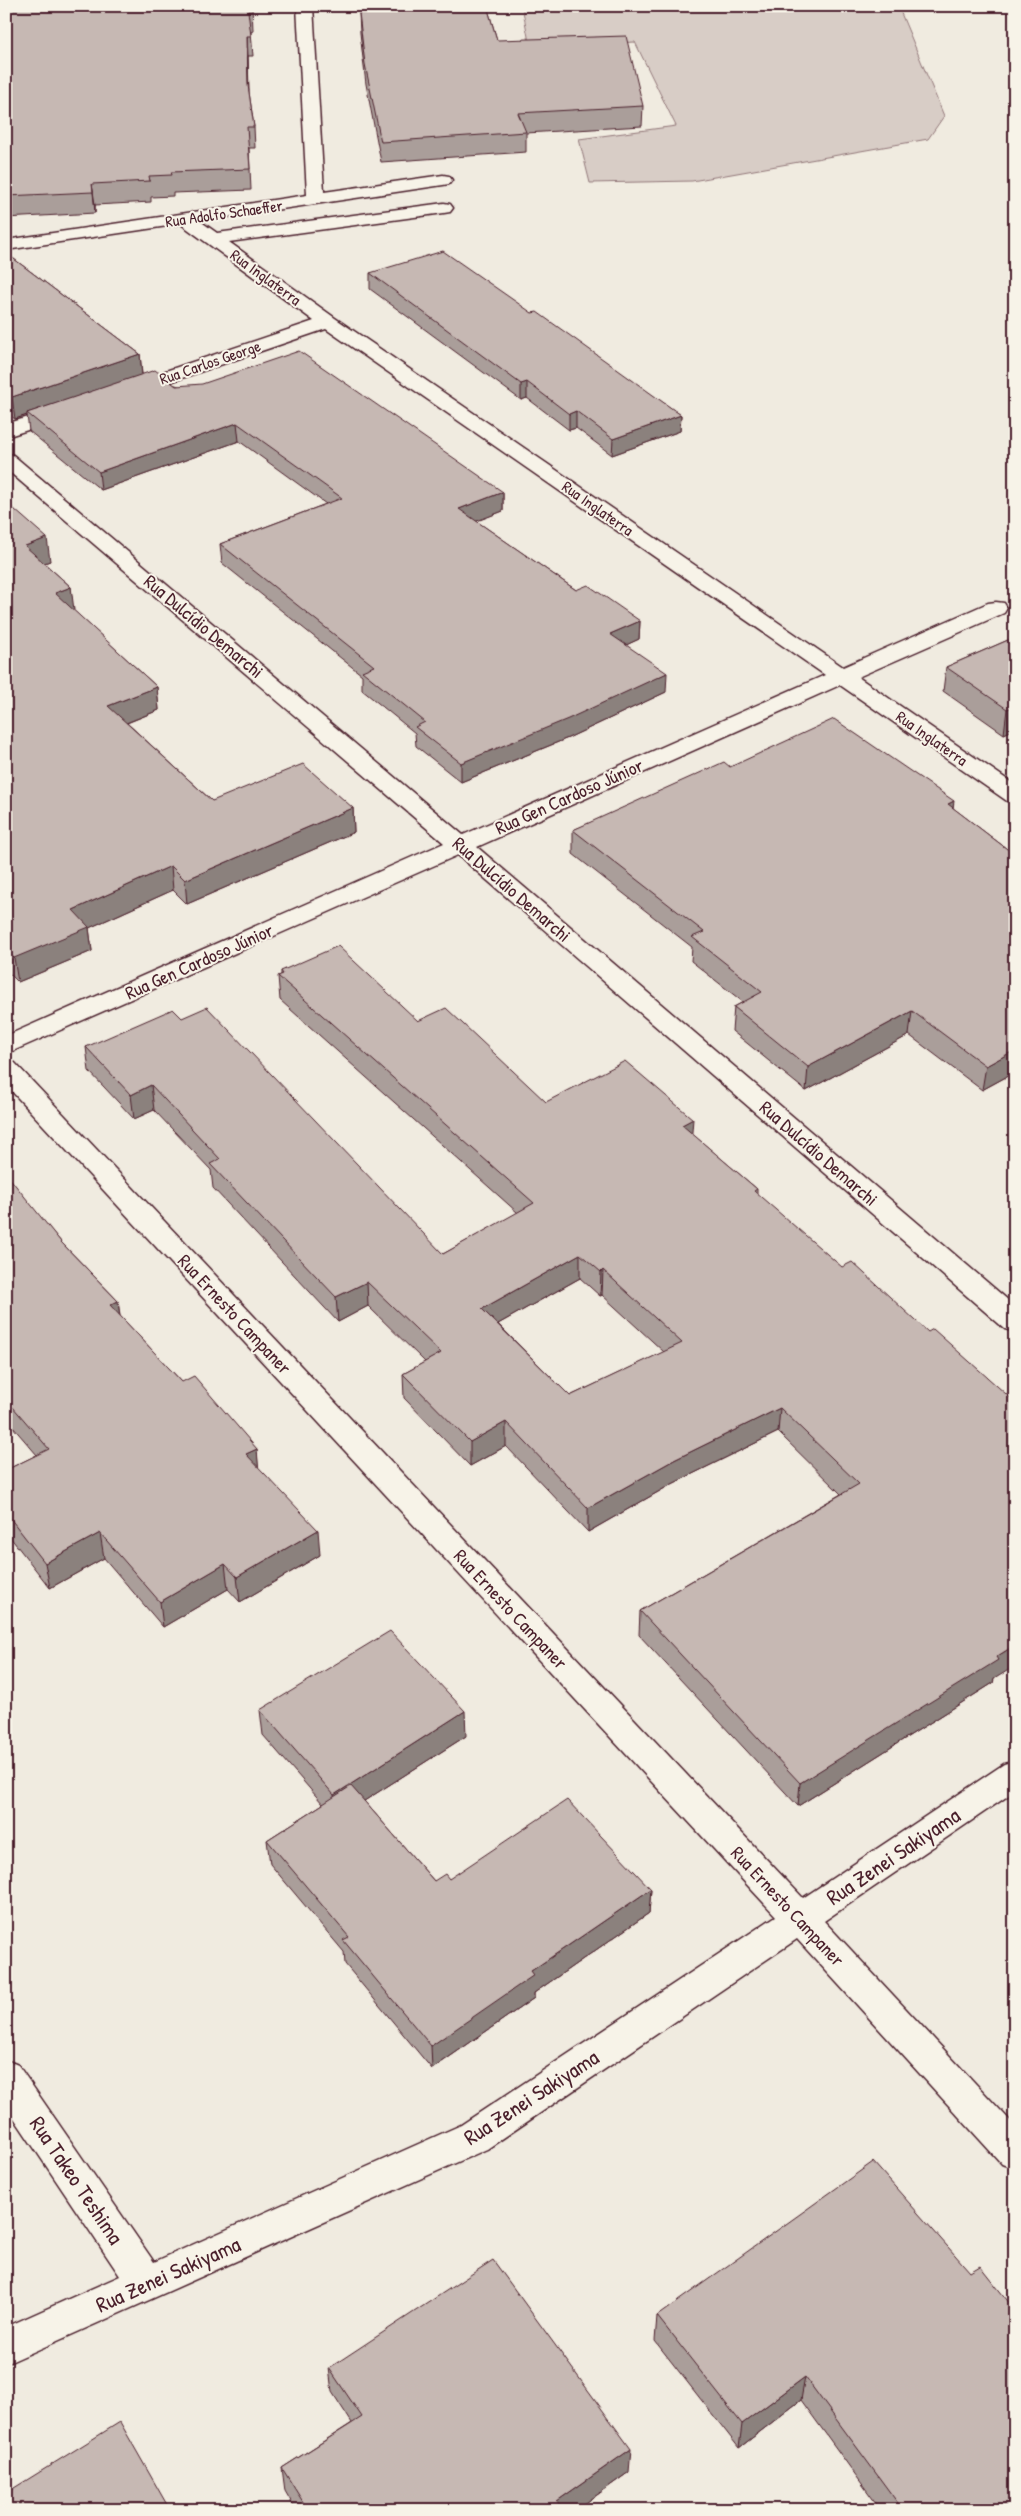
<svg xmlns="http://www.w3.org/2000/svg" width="1021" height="2516" viewBox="0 0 1021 2516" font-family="'Patrick Hand',sans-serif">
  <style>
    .green { fill: #d8cdc6; stroke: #917678 }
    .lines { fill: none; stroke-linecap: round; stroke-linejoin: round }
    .street-casing { stroke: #4a1f2b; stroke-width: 3 }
    .street { fill: #f7f3e8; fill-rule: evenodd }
    .wall { fill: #aa9e9a; stroke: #4a1f2b; fill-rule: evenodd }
    .shaded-wall { fill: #8b817d; stroke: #4a1f2b }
    .building { fill: #c6b8b3; stroke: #4a1f2b; fill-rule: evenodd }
    .labels { text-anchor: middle; stroke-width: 4; stroke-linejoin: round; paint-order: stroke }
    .far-street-label { font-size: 16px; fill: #4a1f2b; stroke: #f7f3e8 }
    .street-label { font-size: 19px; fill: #4a1f2b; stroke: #f7f3e8 }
    .near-street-label { font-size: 22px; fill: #4a1f2b; stroke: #f7f3e8 }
  </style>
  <rect width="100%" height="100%" fill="#f0ebe0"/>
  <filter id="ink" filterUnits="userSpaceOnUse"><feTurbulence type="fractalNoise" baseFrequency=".02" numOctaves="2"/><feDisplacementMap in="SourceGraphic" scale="10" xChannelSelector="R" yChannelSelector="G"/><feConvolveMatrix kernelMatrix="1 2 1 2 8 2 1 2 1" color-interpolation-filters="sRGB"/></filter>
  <g filter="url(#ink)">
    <polygon class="green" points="522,6 898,6 944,116 928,139 692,181 590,183 579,139 676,126 635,42 530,47"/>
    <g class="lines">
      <g class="street-casing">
        <g id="street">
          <polygon points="297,6 313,6 324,192 443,175 449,176 452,180 449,184 443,185 200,221 217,233 444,203 450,204 453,208 450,212 444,213 229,242 335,318 843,667 988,603 996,602 1004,603 1007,608 1004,613 858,677 1015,785 1015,803 1007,801 840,685 477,847 1015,1306 1015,1332 1005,1329 458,855 6,1054 6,1036 444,843 6,469 6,453 13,455 463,835 825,675 326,329 138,393 124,393 121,389 124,385 314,321 181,224 6,250 6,240 307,195"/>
          <polygon points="64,406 71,408 74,412 71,416 6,437 6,424"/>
          <polygon points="6,1061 15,1063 803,1898 1004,1764 1015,1761 1015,1791 824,1921 1015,2126 1015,2169 1002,2164 797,1939 487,2149 6,2364 6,2327 120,2276 6,2106 6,2060 18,2065 154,2262 461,2125 776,1916 6,1085"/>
        </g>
      </g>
      <use href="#street" class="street"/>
    </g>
    <g class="wall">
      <polygon points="6,6 252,6 253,31 251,32 253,56 248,56 249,92 254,127 255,148 249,148 251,190 173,193 173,196 151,197 151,202 95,205 95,213 6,218"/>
      <polygon points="362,6 487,6 497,40 643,106 642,126 526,133 526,152 381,162 366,84 360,33 359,13 363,13"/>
      <polygon points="6,253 140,354 142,374 503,492 503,511 476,521 576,590 640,621 639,639 626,645 666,692 568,738 461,782 416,746 415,733 362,690 362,675 222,563 220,544 326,504 239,441 101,490 29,431 27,415 15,419 6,413"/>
      <polygon points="370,273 532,313 681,415 680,431 612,455 576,428 569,430 527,398 521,400 370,289"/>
      <polygon points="6,502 50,561 44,563 71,587 73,610 157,687 159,710 127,723 212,801 353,808 354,832 187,904 173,890 89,928 92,951 18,982 6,970"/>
      <polygon points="1015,637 1015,729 1004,734 943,691 946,667"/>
      <polygon points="730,767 953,808 1015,855 1015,1072 982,1090 909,1035 806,1091 732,1031 734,1007 743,1002 691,961 692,947 573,854 573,830"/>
      <path d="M 281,971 L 418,1021 L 546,1102 L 692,1134 L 757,1189 L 757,1194 L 994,1679 L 993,1683 L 798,1806 L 639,1635 L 640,1611 L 841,1494 L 778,1432 L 672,1484 L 588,1532 L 506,1446 L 470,1466 L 404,1398 L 403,1374 L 425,1362 L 368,1306 L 338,1322 L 213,1188 L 211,1170 L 154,1110 L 134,1119 L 89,1071 L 86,1047 L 182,1018 L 443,1254 L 518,1213 L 280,1000 L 278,976 L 281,975 ZM 580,1278 L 600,1296 L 602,1295 L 664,1352 L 570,1396 L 498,1324 Z"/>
      <polygon points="6,1177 61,1242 118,1301 120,1316 182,1382 257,1449 258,1467 320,1555 240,1602 228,1589 163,1627 104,1558 50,1588 6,1532 6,1470 37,1455 6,1419"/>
      <polygon points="260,1710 466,1736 364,1801 434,1881 449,1879 651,1889 649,1913 534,1993 534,1998 432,2069 345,1964 344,1952 270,1864 267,1840 323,1804 263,1735"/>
      <polygon points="970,2272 1015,2510 881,2510 801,2400 739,2448 655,2341 657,2316"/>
      <polygon points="329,2368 629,2472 576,2510 296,2510 285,2491 282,2468 352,2423 332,2392"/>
    </g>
    <g class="shaded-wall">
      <polygon points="247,36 248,56 249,106 248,85"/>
      <polygon points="92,184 95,205 95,213 93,192"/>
      <polygon points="140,354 142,376 27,413 27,415 15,419 12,397"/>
      <polygon points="527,382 527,398 521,400 521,384"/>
      <polygon points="576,411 576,428 569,430 569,414"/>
      <polygon points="681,415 680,431 612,455 613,439"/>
      <polygon points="237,423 239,441 101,490 99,472"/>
      <polygon points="503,492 503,511 459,528 459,509"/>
      <polygon points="47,538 50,561 28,569 25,546"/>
      <polygon points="71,587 74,610 58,616 55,593"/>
      <polygon points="640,621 639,639 609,653 610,634"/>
      <polygon points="667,673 666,692 568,738 461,782 461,763"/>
      <polygon points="157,687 159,710 111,729 108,706"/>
      <polygon points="1015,706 1015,729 1004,734 1007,709"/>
      <polygon points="954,801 951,824 948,804"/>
      <polygon points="353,808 354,832 187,904 185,880"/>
      <polygon points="171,866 173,890 89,928 92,951 18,982 14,958 73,910"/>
      <polygon points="912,1011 909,1035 806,1091 808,1067"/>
      <polygon points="1015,1050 1015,1072 982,1090 986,1066"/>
      <polygon points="151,1085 154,1110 134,1119 131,1095"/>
      <polygon points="693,1119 691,1144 682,1125"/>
      <polygon points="580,1254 580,1278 482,1333 482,1309"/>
      <polygon points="603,1270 602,1295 600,1296 601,1272"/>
      <polygon points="367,1282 368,1306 338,1322 336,1297"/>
      <polygon points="118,1301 121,1326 110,1305"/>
      <polygon points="780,1408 778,1432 672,1484 588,1532 588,1508 674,1460"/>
      <polygon points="506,1422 506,1446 470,1466 470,1442"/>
      <polygon points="257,1449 259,1474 246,1454"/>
      <polygon points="318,1530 320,1555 240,1602 237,1577"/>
      <polygon points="100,1533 104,1558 50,1588 45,1563"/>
      <polygon points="225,1564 228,1589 163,1627 160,1602"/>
      <polygon points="1015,1645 1015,1666 994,1679 993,1683 798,1806 800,1783"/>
      <polygon points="465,1711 466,1736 336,1819 334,1795"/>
      <polygon points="651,1889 649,1913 534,1993 534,1998 432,2069 431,2046 531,1971"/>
      <polygon points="805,2377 801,2400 739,2448 742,2424"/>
      <polygon points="631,2449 629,2472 576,2510 556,2510 557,2501"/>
    </g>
    <g class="building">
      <polygon points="6,6 252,6 252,11 248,11 251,36 247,36 248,85 254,127 247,127 250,169 171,172 172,175 149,176 150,181 92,184 93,192 6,196"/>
      <polygon points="365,6 487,6 497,40 626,36 643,106 518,113 526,132 381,142 365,64 359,13 366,13"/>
      <polygon points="443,251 532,313 537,312 681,415 613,439 576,411 569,414 527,382 521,384 370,273"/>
      <polygon points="6,253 140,354 12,397 6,393"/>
      <polygon points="299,351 503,492 459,509 576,590 588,585 640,621 610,634 667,673 568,719 461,763 415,727 425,722 362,671 374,666 220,544 342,498 237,423 99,472 27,413 155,370 176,386 202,384"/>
      <polygon points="6,502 47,538 25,546 71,587 55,593 157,687 108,706 212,801 303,764 353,808 185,880 171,866 73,910 89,927 14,958 6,950"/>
      <polygon points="1015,637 1015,706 1007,709 946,667"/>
      <polygon points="834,719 954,801 948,804 1015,855 1015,1050 986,1066 912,1011 808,1067 734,1007 762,992 692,937 704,932 573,830 724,762 730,767"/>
      <path d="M 338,946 L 418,1021 L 446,1008 L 546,1102 L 625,1061 L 693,1119 L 682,1125 L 757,1189 L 754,1191 L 842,1267 L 852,1262 L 928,1332 L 933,1329 L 1015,1402 L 1015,1645 L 996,1657 L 998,1660 L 800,1783 L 640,1611 L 859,1484 L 780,1408 L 674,1460 L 588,1508 L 506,1422 L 470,1442 L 403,1374 L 441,1353 L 367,1282 L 336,1297 L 210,1164 L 220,1159 L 151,1085 L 131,1095 L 86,1047 L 173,1009 L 182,1018 L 207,1007 L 443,1254 L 534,1203 L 278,976 L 283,974 L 281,971 ZM 580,1254 L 601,1272 L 603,1270 L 682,1343 L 570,1396 L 482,1309 Z"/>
      <polygon points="8,1176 61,1242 118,1301 110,1305 182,1382 194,1376 257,1449 246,1454 318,1530 237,1577 225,1564 160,1602 100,1533 45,1563 6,1513 6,1470 49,1449 6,1399 6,1177"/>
      <polygon points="390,1631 465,1711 334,1795 260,1710"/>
      <polygon points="351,1786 434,1881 445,1874 449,1879 567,1800 651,1889 531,1971 534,1975 431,2046 343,1940 349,1937 267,1840"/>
      <polygon points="873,2162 970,2272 980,2266 1015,2310 1015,2510 903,2510 805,2377 742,2424 657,2316"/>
      <polygon points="493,2260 631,2449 557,2501 563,2510 308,2510 282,2468 362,2417 329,2368"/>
      <polygon points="120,2422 170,2510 6,2510 6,2493"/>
    </g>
  </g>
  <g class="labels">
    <g class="far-street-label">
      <text transform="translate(224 213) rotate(-8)" y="6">Rua Adolfo Schaeffer</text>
      <text transform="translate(266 277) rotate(36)" y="6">Rua Inglaterra</text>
      <text transform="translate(210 362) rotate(-19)" y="6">Rua Carlos George</text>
      <text transform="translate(598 508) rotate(35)" y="6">Rua Inglaterra</text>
      <text transform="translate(932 738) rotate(35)" y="6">Rua Inglaterra</text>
    </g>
    <g class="street-label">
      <text transform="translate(204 626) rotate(40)" y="7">Rua Dulcídio Demarchi</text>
      <text transform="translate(569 796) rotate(-24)" y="7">Rua Gen Cardoso Júnior</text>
      <text transform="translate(512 889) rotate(41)" y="7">Rua Dulcídio Demarchi</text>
      <text transform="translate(199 961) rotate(-24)" y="7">Rua Gen Cardoso Júnior</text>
      <text transform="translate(819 1153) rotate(41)" y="7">Rua Dulcídio Demarchi</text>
      <text transform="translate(235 1314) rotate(47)" y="7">Rua Ernesto Campaner</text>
      <text transform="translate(511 1609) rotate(47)" y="7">Rua Ernesto Campaner</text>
      <text transform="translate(788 1906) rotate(47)" y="7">Rua Ernesto Campaner</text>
    </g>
    <g class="near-street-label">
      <text transform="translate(893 1856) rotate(-34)" y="8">Rua Zenei Sakiyama</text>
      <text transform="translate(531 2097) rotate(-33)" y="8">Rua Zenei Sakiyama</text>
      <text transform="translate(77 2180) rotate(56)" y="8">Rua Takeo Teshima</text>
      <text transform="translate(168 2274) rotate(-24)" y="8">Rua Zenei Sakiyama</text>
    </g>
  </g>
  <rect width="1021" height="2516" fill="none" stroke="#f7f3e8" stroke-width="25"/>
  <rect x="12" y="12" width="996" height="2491" fill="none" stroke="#4a1f2b" stroke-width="2" filter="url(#ink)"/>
</svg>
